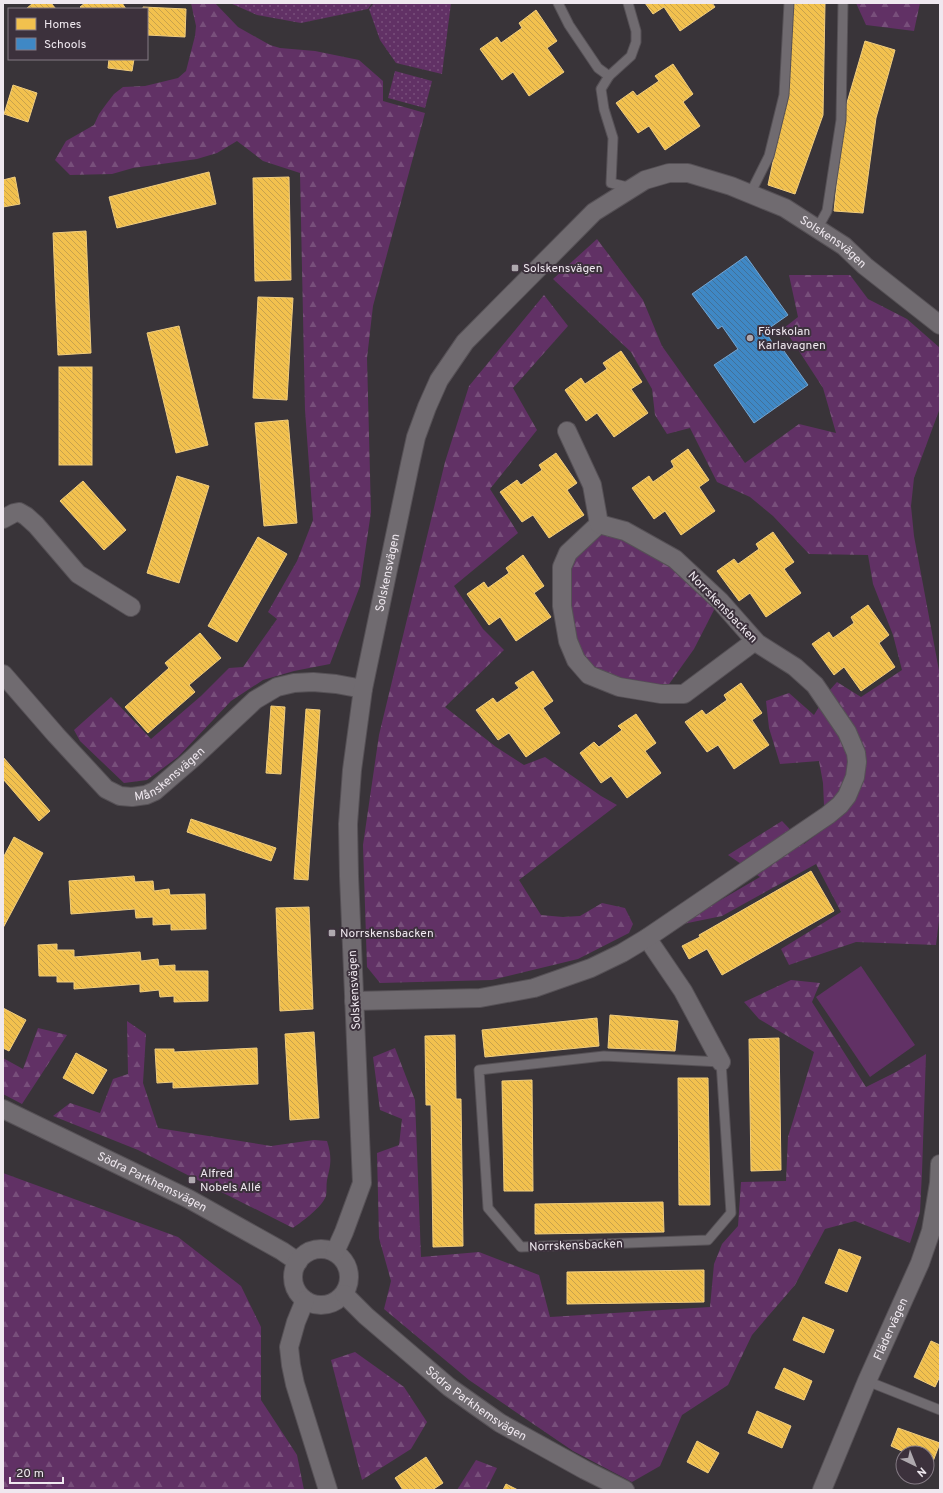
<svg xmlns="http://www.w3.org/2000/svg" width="943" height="1493" viewBox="0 0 943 1493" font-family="Overpass,sans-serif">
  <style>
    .grass { fill: #613165 }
    .forest { fill: url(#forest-firs) }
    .park { fill: url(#park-dots) }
    .homes { fill: url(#homes-back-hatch); stroke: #f1cd7e }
    .schools { fill: url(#schools-back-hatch); stroke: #74a5d2 }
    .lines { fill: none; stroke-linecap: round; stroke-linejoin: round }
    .service-casing { stroke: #565156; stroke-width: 11 }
    .minor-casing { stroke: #565156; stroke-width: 20 }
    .service { stroke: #706b70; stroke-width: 9 }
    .minor { stroke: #706b70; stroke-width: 18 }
    .poi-dot { fill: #afa9af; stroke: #3c313c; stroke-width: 1.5 }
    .labels { text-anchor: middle; stroke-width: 4; stroke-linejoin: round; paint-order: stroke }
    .street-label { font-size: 12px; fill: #efe8ef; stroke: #3c313c }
    .poi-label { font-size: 12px; fill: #efe8ef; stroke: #3c313c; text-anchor: start }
  </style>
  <defs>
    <pattern id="forest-firs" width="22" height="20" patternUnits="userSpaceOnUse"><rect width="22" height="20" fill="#613165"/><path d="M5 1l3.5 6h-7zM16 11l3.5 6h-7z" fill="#784f7b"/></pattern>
    <pattern id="park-dots" width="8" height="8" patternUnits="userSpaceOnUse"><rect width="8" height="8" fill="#613165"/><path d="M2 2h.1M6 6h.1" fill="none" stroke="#784f7b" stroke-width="1.8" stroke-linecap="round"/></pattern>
    <pattern id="homes-back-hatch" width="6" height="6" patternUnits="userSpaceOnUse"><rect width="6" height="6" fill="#f2c14e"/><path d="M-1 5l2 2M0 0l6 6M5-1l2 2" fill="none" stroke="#c8a24c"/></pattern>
    <pattern id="schools-back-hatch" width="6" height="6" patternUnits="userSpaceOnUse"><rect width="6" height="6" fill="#3f88c5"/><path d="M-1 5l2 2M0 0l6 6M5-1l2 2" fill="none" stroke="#427199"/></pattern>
  </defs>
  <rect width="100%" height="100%" fill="#393439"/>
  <polygon class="grass" points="861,966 915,1045 870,1077 816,997"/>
  <g class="forest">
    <polygon points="191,3 215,3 238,27 270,45 280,48 315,51 359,60 383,81 383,101 425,113 373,306 367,358 371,512 360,586 330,664 294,671 263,680 231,701 178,757 147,780 124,783 80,741 74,730 111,697 151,739 201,696 229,668 243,667 277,619 268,612 297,561 313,520 305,410 300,173 263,161 237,141 217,153 197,159 133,168 112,174 70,175 55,160 66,141 94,125 99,114 107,103 114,94 123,87 145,86 178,78 186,71 195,36 196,26"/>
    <polygon points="856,3 920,3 914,31 866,25"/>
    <polygon points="597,239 643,300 662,346 745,463 799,424 836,433 823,388 784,328 798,317 789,275 850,275 868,299 907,319 940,348 940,408 914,478 911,506 914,536 940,676 940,912 936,945 856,942 789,965 781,949 841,912 816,864 722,916 678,925 760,877 728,855 782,821 804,844 825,828 823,783 819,761 780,764 769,728 766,701 789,693 814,715 828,692 837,682 861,697 902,670 893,635 873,584 868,555 809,554 773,516 750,497 717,482 690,428 667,434 655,415 652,389 631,352 553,279"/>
    <polygon points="544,295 568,326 513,388 537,430 490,489 518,533 454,586 483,629 504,650 445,707 496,747 524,765 545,757 601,796 617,805 519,880 541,915 563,917 580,916 602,903 625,908 633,924 629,933 578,959 492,980 380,983 367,967 363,845 379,735 445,462 469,386"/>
    <polygon points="607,533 621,536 677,564 717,604 694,649 667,687 624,683 585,663 573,642 567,601 571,558 587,540"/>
    <polygon points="791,980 820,983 812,1002 866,1087 896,1072 926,1054 922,1172 920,1212 910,1243 855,1221 825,1229 795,1285 752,1335 728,1385 682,1415 660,1466 632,1482 573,1451 469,1380 384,1309 391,1281 379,1238 377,1153 399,1145 402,1119 380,1110 373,1057 395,1048 415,1100 421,1257 479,1252 539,1275 550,1317 710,1307 714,1264 722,1244 738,1226 741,1182 786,1181 788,1137 814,1052 759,1019 744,1002"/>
    <path d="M 127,1021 L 146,1034 L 143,1083 L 158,1128 L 271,1146 L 314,1140 L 327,1141 C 332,1157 331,1164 327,1180 C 326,1185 327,1191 326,1196 C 322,1207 303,1221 293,1228 L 138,1150 L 53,1116 L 70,1103 L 100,1113 L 113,1079 L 128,1074 Z"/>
    <polygon points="38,1028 67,1035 22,1104 3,1094 3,1058 23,1069"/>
    <polygon points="3,1173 178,1237 241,1286 261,1327 261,1400 297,1455 304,1490 3,1490"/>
    <polygon points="355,1352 404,1387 427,1422 411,1449 362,1480 331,1360"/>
    <polygon points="476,1460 497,1468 486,1490 457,1490"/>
  </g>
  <g class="park">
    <polygon points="230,3 372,3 368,9 301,23 257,15"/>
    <polygon points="374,3 451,3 442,74 396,63 380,40 369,9"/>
    <polygon points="395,71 432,81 425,108 388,98"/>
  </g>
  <g class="homes">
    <polygon points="33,3 51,3 56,9 26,9"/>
    <polygon points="85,3 122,3 126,9 82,9 80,7"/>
    <polygon points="645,3 712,3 715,7 680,31 664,7 653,14"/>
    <polygon points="794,3 825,3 823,115 795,194 768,185 787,96"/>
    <polygon points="143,7 186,9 185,37 147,35 147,9 143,9"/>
    <polygon points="536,10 557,41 547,48 564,72 529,96 513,72 502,80 480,49 497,37 501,43 522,28 519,23"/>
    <polygon points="865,41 895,50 876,118 863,213 834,211 844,113"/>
    <polygon points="109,59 134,59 132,71 108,68"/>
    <polygon points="673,64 693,94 683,102 700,126 665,150 649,126 638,133 616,103 633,91 637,96 659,81 655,76"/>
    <polygon points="13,85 37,93 28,122 4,114"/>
    <polygon points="209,172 216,204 117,228 109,197"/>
    <polygon points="15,177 20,204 3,207 3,180"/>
    <polygon points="289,177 291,280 255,281 253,178"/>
    <polygon points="86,231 91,353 58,355 53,233"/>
    <polygon points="258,297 293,298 287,400 253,398"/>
    <polygon points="179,326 208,445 176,453 147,333"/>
    <polygon points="621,351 642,382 631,389 648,413 614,437 597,413 586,421 565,390 581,378 585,384 607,369 603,363"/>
    <rect x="59" y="367" width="33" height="98"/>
    <polygon points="288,420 297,523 264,526 255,423"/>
    <polygon points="688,449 709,480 699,487 715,511 681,535 665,511 654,519 632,488 649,476 653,482 674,467 671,461"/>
    <polygon points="556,453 577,483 567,490 584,515 549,538 533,515 522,522 500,492 517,480 521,485 542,470 539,465"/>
    <polygon points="177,476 209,486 179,583 147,573"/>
    <polygon points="83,481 126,530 104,550 60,501"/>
    <polygon points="773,532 794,562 784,569 801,593 766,617 750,593 739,601 717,571 734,559 738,564 759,549 756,544"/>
    <polygon points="258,537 287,554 237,642 208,626"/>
    <polygon points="523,555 544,586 534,593 551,617 516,641 500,617 489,625 467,594 484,582 488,588 509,573 506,568"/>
    <polygon points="868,605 889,635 879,643 895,667 861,691 844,667 834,675 812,644 829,632 833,638 854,623 851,617"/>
    <polygon points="200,633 221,658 189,685 195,692 148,733 125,707 169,668 165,663"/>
    <polygon points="533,671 553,701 543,708 560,733 526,757 509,733 498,740 476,710 493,698 497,703 519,688 515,683"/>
    <polygon points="741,683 762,713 752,720 769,745 734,769 718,745 707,752 685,722 702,710 706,715 727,700 724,695"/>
    <polygon points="271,706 285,707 281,774 266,773"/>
    <polygon points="306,709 320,710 308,880 294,879"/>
    <polygon points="636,714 656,743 645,751 661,773 627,798 611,776 601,783 580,753 594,742 599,747 622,730 618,726"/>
    <polygon points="3,757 50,811 39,821 3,779"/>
    <polygon points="191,819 276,848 271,861 187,832"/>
    <polygon points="14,837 43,853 3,928 3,858"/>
    <polygon points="811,871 834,911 722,975 707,949 689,959 682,946 700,937 699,935"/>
    <polygon points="134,876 135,882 153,881 154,891 169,889 170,895 205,894 206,929 171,930 171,924 153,925 153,917 136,918 135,909 71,914 69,881"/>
    <polygon points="309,907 313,1009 280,1011 276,908"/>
    <polygon points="57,944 57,950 74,950 74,957 140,952 141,961 158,959 159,966 175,965 175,971 208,971 208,1001 174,1002 174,996 160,997 159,990 140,992 140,984 74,989 74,982 57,982 57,976 39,976 38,945"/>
    <polygon points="3,1008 26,1020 9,1051 3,1048"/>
    <polygon points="610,1015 678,1021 675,1051 608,1048"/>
    <polygon points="597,1018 599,1046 485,1057 482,1030"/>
    <polygon points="314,1032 319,1118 290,1120 285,1034"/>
    <polygon points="455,1035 456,1099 461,1099 463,1246 433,1247 431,1105 426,1105 425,1036"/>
    <polygon points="779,1038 781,1170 751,1171 749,1039"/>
    <polygon points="257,1048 258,1084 173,1088 173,1082 157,1083 155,1049 174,1049 174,1052"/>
    <polygon points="76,1053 107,1070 93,1094 63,1078"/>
    <polygon points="678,1078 708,1078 710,1205 679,1205"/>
    <polygon points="532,1080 533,1191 504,1191 502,1081"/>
    <polygon points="663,1202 664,1232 535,1234 535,1204"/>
    <polygon points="839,1249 861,1257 847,1292 825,1283"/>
    <polygon points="704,1270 704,1302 567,1304 567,1272"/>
    <polygon points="803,1317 834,1330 824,1353 793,1340"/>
    <polygon points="931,1341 940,1345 940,1376 935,1387 914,1377"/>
    <polygon points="784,1368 812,1381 804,1400 775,1388"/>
    <polygon points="757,1411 791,1426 782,1448 748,1433"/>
    <polygon points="898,1428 940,1443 932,1464 927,1462 927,1453 906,1453 891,1446"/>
    <polygon points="697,1441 719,1453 708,1473 687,1462"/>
    <polygon points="426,1457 443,1483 432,1490 403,1490 395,1478"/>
    <polygon points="506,1484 518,1490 503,1490"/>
  </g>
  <polygon class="schools" points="746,256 788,315 765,331 775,347 779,344 808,385 754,423 714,365 738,349 722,326 718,329 692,294"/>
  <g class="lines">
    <g class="service-casing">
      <g id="service">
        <polyline points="558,3 569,25 598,68 609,76"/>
        <polyline points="628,3 636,31 636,42 631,56 609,76 601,89 604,109 613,138 611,183 632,188"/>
        <polyline points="750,194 769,156 784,95 789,3"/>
        <polyline points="817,229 827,211 841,120 843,3"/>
        <polygon points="604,1056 721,1062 731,1213 708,1240 521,1247 488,1208 479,1070"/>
        <polyline points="867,1381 940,1410"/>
      </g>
    </g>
    <g class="minor-casing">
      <g id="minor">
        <polyline points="3,519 14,513 19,512 26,516 36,525 78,574 131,607"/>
        <polyline points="599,524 568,553 562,567 562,606 568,641 576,660 589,675 619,687 661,694 684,694 755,641"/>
        <path id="s1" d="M 3,674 L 56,735 L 106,789 L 120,796 L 132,797 L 146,795 L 155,791 L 192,759 L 255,700 L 277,687 L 294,683 L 313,682 L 336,684 L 363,689"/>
        <polyline points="647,938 683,991 721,1062"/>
        <polyline points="354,1001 480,998 534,988 591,968 622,953 647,938 828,815 840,805 847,796 855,777 857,762 856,753 847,732 815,685 795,667 757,643 720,601 675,559 625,531 599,524 592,485 567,431"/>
        <path id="s2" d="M 3,1109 L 189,1199 L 282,1251 L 298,1262"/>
        <circle cx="321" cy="1277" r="28"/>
        <path id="s3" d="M 335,1252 L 344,1232 L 362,1183 L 349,876 L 348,824 L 352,770 L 363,689 L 410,464 L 416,437 L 427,407 L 439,380 L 465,342 L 594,212 L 645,180 L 669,173 L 688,173 L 731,186 L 785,208 L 844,246 L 865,266 L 940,325"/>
        <path id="s4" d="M 344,1294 L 366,1316 L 449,1387 L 500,1423 L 585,1470 L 625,1490"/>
        <polyline points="305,1300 296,1322 289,1347 291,1365 295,1384 328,1490"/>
        <path id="s5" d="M 822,1490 L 867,1381 L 920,1263 L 931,1231 L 939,1183 L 940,1164"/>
      </g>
    </g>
    <use href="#service" class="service"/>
    <use href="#minor" class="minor"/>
  </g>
  <g class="poi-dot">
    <rect x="511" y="264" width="8" height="8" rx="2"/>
    <circle cx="750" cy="338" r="4"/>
    <rect x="328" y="929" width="8" height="8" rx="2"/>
    <rect x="188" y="1176" width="8" height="8" rx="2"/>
  </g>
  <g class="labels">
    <g class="street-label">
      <text dy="4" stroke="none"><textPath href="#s3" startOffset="1384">Solskensvägen</textPath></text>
      <text dy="4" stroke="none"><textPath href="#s3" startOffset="688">Solskensvägen</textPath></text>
      <text transform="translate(723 607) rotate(46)" y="4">Norrskensbacken</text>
      <text dy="4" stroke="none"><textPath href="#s1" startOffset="227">Månskensvägen</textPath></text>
      <text transform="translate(354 990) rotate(-93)" y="4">Solskensvägen</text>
      <text dy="4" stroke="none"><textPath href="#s2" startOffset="166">Södra Parkhemsvägen</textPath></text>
      <text transform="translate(576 1245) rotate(-2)" y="4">Norrskensbacken</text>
      <text dy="4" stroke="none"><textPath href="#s5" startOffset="175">Flädervägen</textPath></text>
      <text dy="4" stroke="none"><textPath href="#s4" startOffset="172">Södra Parkhemsvägen</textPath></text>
    </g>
    <g class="poi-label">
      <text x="523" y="272">Solskensvägen</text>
      <text x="758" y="335">Förskolan<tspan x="758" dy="14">Karlavagnen</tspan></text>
      <text x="340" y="937">Norrskensbacken</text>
      <text x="200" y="1177">Alfred<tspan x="200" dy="14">Nobels Allé</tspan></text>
    </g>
  </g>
  <rect width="943" height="1493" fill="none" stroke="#efe8ef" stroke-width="8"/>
  <rect x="8" y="8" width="140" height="52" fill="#3c313c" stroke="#847a84"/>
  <rect x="16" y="18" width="20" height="12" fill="#f2c14e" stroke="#847a84"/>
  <text x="44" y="28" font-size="12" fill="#efe8ef">Homes</text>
  <rect x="16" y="38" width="20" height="12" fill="#3f88c5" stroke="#847a84"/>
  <text x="44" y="48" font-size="12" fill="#efe8ef">Schools</text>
  <g transform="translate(915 1465) rotate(137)"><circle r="19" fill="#3c313c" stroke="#847a84"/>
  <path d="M0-3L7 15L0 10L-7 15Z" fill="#afa9af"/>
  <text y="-6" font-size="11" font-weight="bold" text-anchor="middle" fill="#efe8ef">N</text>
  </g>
  <path d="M10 1477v6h53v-6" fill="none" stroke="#efe8ef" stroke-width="2"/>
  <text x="16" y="1477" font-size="12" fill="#efe8ef" stroke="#3c313c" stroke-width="3" paint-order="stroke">20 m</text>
</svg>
